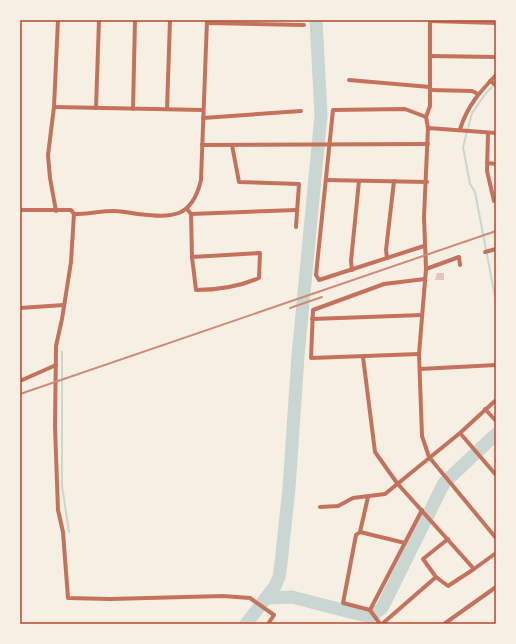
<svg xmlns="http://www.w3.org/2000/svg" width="516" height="644" viewBox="0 0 516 644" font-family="'Source Sans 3',sans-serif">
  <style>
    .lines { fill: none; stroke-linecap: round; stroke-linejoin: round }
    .stream { stroke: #c9d6d2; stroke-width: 2 }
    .river { stroke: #c9d6d2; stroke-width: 13 }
    .building { fill: #e6c5b7 }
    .minor { stroke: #c5725c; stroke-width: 4 }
    .rail { stroke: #cf8b77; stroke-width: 2 }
    .neatline { fill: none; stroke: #b5482f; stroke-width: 1.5 }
  </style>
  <rect width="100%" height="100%" fill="#f6efe4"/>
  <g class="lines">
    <g class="stream">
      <polyline points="495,84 486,93 472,113 463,147 470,184 475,192 496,302"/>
      <polyline points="62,352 62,486 69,532"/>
    </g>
    <g class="river">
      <polyline points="267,598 292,597 370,617 382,608 444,483 496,434"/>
      <polyline points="246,624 275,586 279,577 281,563 289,488 298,356 321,115 316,20"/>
    </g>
  </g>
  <polygon class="building" points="437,273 444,273 444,280 435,280"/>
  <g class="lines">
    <g class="minor">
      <polyline points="430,20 430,106 426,117 428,128 424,217 426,269 419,354 422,436 429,457 496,538"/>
      <polyline points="430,21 496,23"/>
      <polyline points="207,23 304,25"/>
      <polyline points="430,56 496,57"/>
      <polyline points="349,80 430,87"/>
      <polyline points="490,81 496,85"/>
      <polyline points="430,90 472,91 478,94"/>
      <polyline points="54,107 203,110"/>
      <polyline points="96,108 99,20"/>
      <polyline points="133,109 135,20"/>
      <polyline points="167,109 170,20"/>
      <polyline points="203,118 301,111"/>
      <polyline points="428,128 496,133"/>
      <path d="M 460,129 C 468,105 479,93 496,75"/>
      <polyline points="488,133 487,171 494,201 496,200"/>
      <polyline points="202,145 428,144"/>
      <polyline points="232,145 239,182 299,184 296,227"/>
      <polyline points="487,163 496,164"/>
      <polyline points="326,180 427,182"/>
      <path d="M 187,209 L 191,214 L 192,257 L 196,290 C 218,290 238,287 259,278 L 260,253 L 192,257"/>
      <path d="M 20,210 L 71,210 L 74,214 C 88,214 101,211 114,211 C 122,211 130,213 138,214 C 173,218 192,218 201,180 L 207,20"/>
      <polyline points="56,211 50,178 48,155 54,107 58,20"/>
      <polyline points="74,214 71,262 62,319 56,346 55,427 58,510 63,532 68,598 110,599 223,596 250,598 274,615 268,624"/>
      <polyline points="191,214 297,210"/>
      <polyline points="424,246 319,280 316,275 333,110 405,109 426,117"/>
      <polyline points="485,252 496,249"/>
      <polyline points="387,258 386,250 394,181"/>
      <polyline points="426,269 459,257 460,265"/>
      <polyline points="352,270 351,261 359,181"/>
      <polyline points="20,308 64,305"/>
      <polyline points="312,319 422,315"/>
      <polyline points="419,354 311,358 313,310 384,284 425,279"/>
      <polyline points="363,357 375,452 397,483 474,569 496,553"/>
      <polyline points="420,369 496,365"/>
      <polyline points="20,381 56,365"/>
      <polyline points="485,409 496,421"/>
      <polyline points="460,433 496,475"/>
      <polyline points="320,507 338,506 353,498 385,494 460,433 496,400"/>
      <polyline points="360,532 368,497"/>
      <polyline points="448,539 423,559 436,577 448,586 474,569"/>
      <polyline points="370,610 422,510"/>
      <polyline points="380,624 370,610 343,603 356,535 360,532 405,543"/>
      <polyline points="382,624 436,577"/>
      <polyline points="444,624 496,587"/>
    </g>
    <g class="rail">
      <polyline points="290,308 322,297"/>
      <polyline points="20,394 496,231"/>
    </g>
  </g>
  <rect width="516" height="644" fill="none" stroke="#f6efe4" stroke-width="42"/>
  <rect x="21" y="21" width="474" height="602" class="neatline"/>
</svg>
